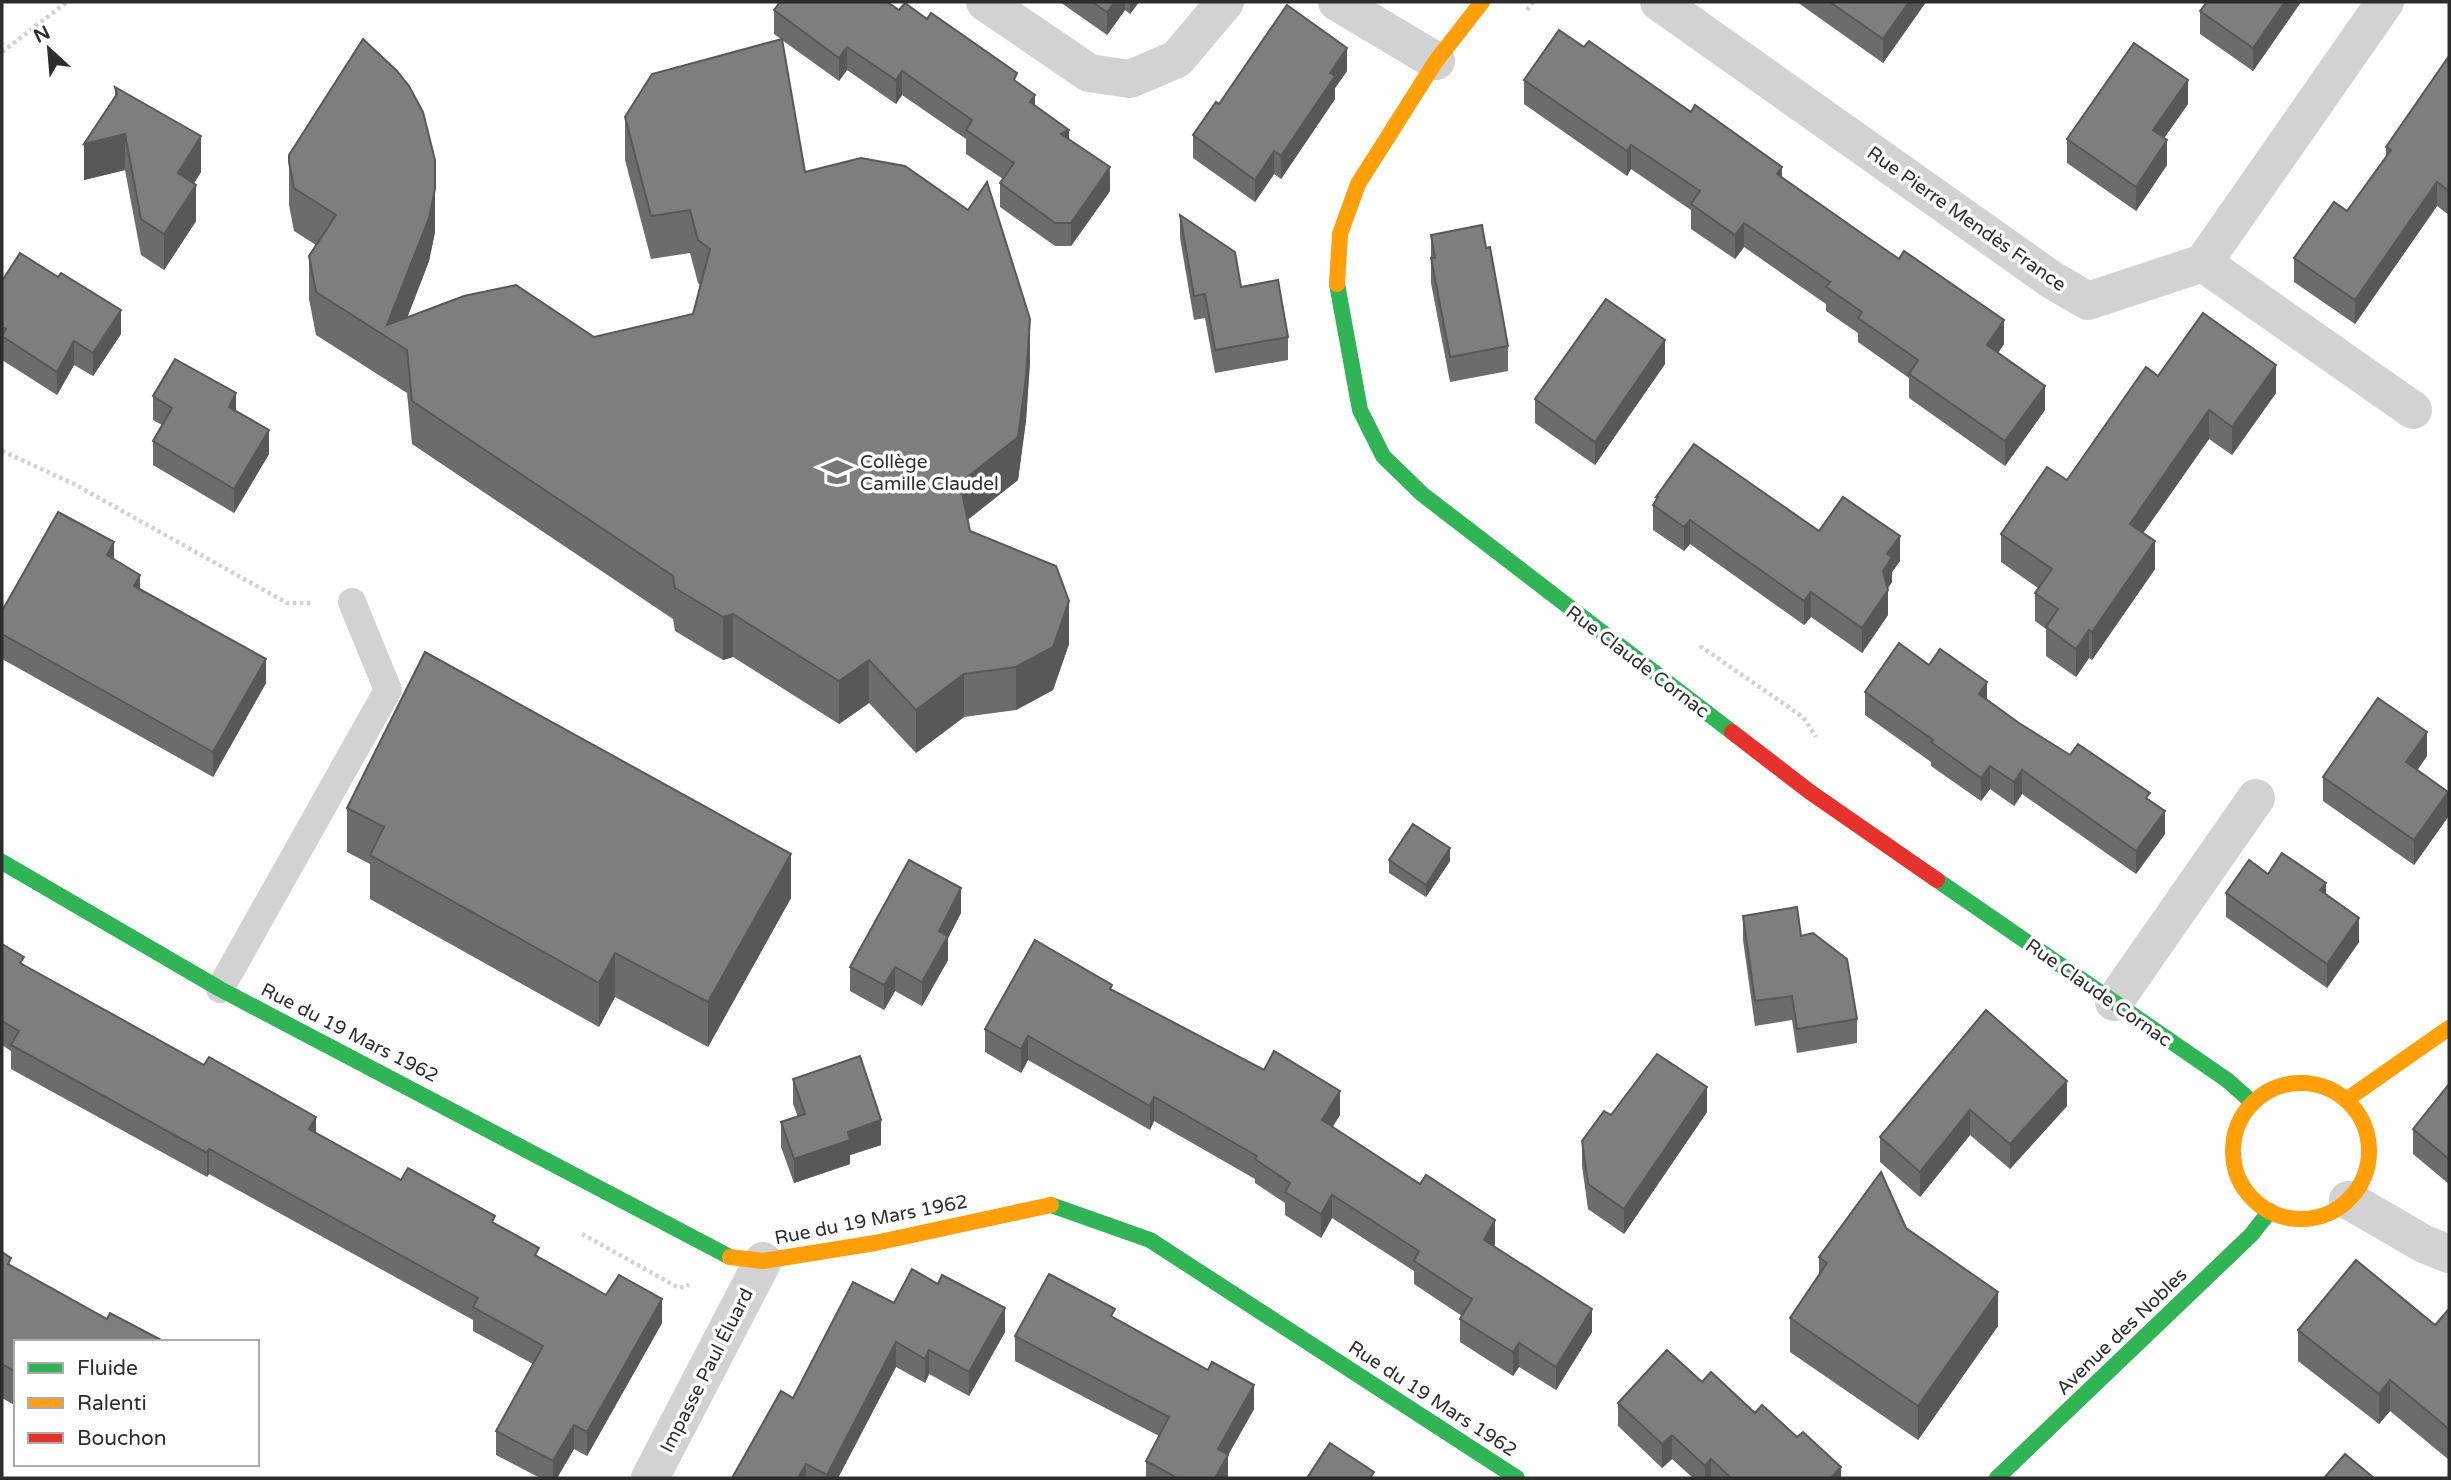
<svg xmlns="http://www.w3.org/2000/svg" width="2451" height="1480" viewBox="0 0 2451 1480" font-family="'Varela Round',sans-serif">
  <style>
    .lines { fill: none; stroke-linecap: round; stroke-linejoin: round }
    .path { stroke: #d2d2d2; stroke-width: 4.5; stroke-dasharray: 3.5 3.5; stroke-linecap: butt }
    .lane { stroke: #d2d2d2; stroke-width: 28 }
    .street { stroke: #d2d2d2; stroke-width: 38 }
    .fast { stroke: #30b455; stroke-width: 16 }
    .slow { stroke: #ff9f0a; stroke-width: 16 }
    .jam { stroke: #e5322d; stroke-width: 16 }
    .wall { fill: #6c6c6c }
    .shaded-wall { fill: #585858 }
    .building { fill: #7e7e7e; stroke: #585858; stroke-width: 2 }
    .labels { text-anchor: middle; stroke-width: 7; stroke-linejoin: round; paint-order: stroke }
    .street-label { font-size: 19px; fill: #2d2d2d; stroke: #fff }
    .poi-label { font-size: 19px; fill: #2d2d2d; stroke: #fff; text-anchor: start }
  </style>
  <rect width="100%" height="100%" fill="#fff"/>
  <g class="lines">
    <g class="path">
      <polyline points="1527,10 1533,2"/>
      <polyline points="2,52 67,2"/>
      <polyline points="2,451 74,484 287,603 312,603"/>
      <polyline points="1700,646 1803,717 1816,737"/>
      <polyline points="582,1234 679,1288 689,1285"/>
    </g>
    <polyline class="lane" points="220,989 388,690 352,602"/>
    <g class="street">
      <polyline points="985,2 1089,73 1130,79 1177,59 1225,2"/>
      <polyline points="1337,2 1436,61"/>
      <polyline points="1659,2 2052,280 2088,301 2203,263 2385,2"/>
      <polyline points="2203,263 2413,410"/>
      <polyline points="2114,1002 2256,798"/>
      <polyline points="2348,1200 2424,1244 2449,1254"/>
      <polyline points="650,1478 763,1261"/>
    </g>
    <g class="fast">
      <polyline points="1337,284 1360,410 1383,456 1422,494 1732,732"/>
      <polyline points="2,862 220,989 730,1257"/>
      <polyline points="1937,880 2227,1080 2252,1102"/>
      <polyline points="1051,1205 1150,1240 1517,1478"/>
      <polyline points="1997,1478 2251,1235 2270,1211"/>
    </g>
    <g class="slow">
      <polyline points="1337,284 1340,234 1358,184 1436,61 1482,2"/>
      <circle cx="2301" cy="1151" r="68"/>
      <polyline points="2346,1100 2449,1028"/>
      <polyline points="730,1257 763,1261 875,1243 1051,1205"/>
    </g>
    <polyline class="jam" points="1732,732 1810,792 1937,880"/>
  </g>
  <g class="wall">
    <polygon points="1060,2 1139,2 1130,14 1125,10 1107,35"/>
    <polygon points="1797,2 1926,2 1883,63"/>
    <polygon points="2203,2 2301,2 2253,71 2200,34 2200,11 2205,4"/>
    <polygon points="774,10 899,10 1017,82 1035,106 1069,139 1110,191 1071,246 1055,246 1000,207 1000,183 1003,179 966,154 966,139 902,95 896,104 847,70 839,81 782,40 805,172 1030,362 1026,420 1018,480 968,519 970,531 1069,644 1053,690 1016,710 964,717 916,753 869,703 839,724 733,657 723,660 675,631 673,619 412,444 407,393 316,335 309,299 309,256 316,245 294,231 289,205 289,155 435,232 429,261 407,318 594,337 693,314 700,285 698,283 690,253 651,259 625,160 625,117 781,39 774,34"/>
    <polygon points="1584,47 1782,177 2004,344 1998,353 2045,410 2005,466 1909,398 1909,378 1858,342 1858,333 1826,311 1826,304 1744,247 1735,259 1691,229 1691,210 1631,169 1627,176 1524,104 1524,80"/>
    <polygon points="2449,56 2449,215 2437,206 2355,324 2294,282 2294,258 2347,211 2386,157 2386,147"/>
    <polygon points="1347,71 1335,88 1335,99 1281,179 1274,174 1255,202 1193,158 1193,135 1219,104"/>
    <polygon points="115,87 201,172 194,183 196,221 164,270 141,255 125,170 84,180 115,97"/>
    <polygon points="2188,104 2164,138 2167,165 2136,211 2067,163 2067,139"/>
    <polygon points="1180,215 1241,287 1288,337 1288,360 1215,373 1205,318 1194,320 1180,238"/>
    <polygon points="1431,235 1486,248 1508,346 1508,371 1450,382 1431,283"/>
    <polygon points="2,281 121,334 93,376 74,365 57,395 2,360"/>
    <polygon points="1665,364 1595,465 1535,423 1535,399"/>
    <polygon points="2158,376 2276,393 2232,455 2209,439 2143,533 2155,569 2092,660 2089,658 2076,677 2046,656 2046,629 2035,621 2035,593 2038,588 2001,562 2001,534 2067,480"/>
    <polygon points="153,396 236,411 269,454 234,513 153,465 153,441 162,425 153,420"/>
    <polygon points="1656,497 1819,531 1900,561 1892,572 1892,582 1888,588 1888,615 1862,653 1811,617 1804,625 1690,544 1684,551 1653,530 1653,505 1656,500"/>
    <polygon points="114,559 140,589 266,683 213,777 2,659 2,611"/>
    <polygon points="1929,665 1987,700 2019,723 2070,755 2150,800 2165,834 2136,874 2022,794 2014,806 1990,789 1981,801 1931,766 1931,762 1865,715 1865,692"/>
    <polygon points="2427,756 2417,770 2448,817 2414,865 2323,801 2323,777"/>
    <polygon points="347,808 791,898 708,1047 615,997 599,1027 370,899 370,864 347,852"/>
    <polygon points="1389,860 1450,861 1426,897 1389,873"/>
    <polygon points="2268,874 2326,894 2359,942 2327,988 2226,917 2226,893"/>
    <polygon points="961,913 948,938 948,960 922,1006 895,991 884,1010 850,991 850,967"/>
    <polygon points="1743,916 1801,936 1857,1019 1857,1043 1797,1053 1792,1020 1755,1026 1743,940"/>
    <polygon points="2,944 24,965 316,1133 401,1180 495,1224 539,1257 606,1295 662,1323 587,1456 574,1449 557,1478 540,1478 496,1455 496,1431 533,1364 473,1331 473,1320 209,1174 207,1177 11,1069 11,1051 2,1045"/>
    <polygon points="1112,991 1340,1115 1332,1127 1495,1244 1494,1246 1592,1332 1556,1390 1519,1367 1513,1376 1460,1342 1460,1319 1462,1316 1414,1284 1414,1271 1332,1218 1321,1238 1285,1215 1285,1203 1255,1183 1255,1179 1154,1121 1150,1130 1028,1060 1021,1073 985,1052 985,1029"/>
    <polygon points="1986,1010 2067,1106 2010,1169 1970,1135 1920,1197 1880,1162 1880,1137"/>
    <polygon points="793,1079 881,1145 850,1155 850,1164 794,1183 781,1147 781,1122 798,1117 793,1104"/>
    <polygon points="2449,1084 2449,1184 2413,1154 2413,1129"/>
    <polygon points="1707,1112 1624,1234 1588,1209 1582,1166 1582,1141 1611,1115"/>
    <polygon points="1906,1228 1998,1326 1918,1440 1790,1352 1790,1318 1819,1276 1819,1257"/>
    <polygon points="2,1252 11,1266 107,1319 163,1341 16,1342 16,1406 2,1398"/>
    <polygon points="894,1303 1005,1332 969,1396 929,1374 925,1383 896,1367 838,1478 732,1478"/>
    <polygon points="2449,1309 2449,1460 2390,1411 2379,1424 2298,1361 2298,1330 2435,1325"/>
    <polygon points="1115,1319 1254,1409 1228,1455 1228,1478 1146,1478 1146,1461 1159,1436 1015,1361 1015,1336"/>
    <polygon points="1618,1403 1755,1413 1841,1478 1693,1478 1672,1459 1662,1468 1618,1426"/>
  </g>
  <g class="shaded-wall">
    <polygon points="1115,2 1125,2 1125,10 1107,35 1107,12"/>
    <polygon points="1130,2 1139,2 1130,14"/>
    <polygon points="1909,2 1926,2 1883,63 1883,39"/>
    <polygon points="2285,2 2301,2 2253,71 2253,48"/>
    <polygon points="847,47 847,70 839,81 839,58"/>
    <polygon points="1347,48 1347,71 1335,88 1335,99 1281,179 1281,156 1330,73"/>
    <polygon points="902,71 902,95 896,104 896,80"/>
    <polygon points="2188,80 2188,104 2153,154 2153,130"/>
    <polygon points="1035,95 1035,119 1030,102"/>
    <polygon points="1069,130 1069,154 1061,134"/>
    <polygon points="125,134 125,170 84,180 84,144"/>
    <polygon points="201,136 201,172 178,209 178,173"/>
    <polygon points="2167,140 2167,165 2136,211 2136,187"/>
    <polygon points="1631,145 1631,169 1627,176 1627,151"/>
    <polygon points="1274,151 1274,174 1255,202 1255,180"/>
    <polygon points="435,160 435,232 429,261 397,344 387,325"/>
    <polygon points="1110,167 1110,191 1071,246 1071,223"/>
    <polygon points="1782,167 1782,191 1777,174"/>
    <polygon points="2437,182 2437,206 2355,324 2355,300"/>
    <polygon points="196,185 196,221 164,270 164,234"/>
    <polygon points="1744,223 1744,247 1735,259 1735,235"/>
    <polygon points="121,310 121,334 93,376 93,353"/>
    <polygon points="1030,319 1030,362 1026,420 1018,480 960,526 960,483"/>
    <polygon points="2004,320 2004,344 1987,369 1987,345"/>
    <polygon points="1665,340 1665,364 1595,465 1595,442"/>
    <polygon points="74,341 74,365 57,395 57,372"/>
    <polygon points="2276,365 2276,393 2232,455 2232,427"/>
    <polygon points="2045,386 2045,410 2005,466 2005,441"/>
    <polygon points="236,393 236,417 229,407"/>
    <polygon points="2209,410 2209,439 2130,552 2130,524"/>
    <polygon points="269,430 269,454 234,513 234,489"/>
    <polygon points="1690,520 1690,544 1684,551 1684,527"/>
    <polygon points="1900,536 1900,561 1892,572 1892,582 1883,595 1883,571 1887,554"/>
    <polygon points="2155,541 2155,569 2092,660 2092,632"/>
    <polygon points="114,542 114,567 107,555"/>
    <polygon points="140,575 140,600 134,586"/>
    <polygon points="1888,590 1888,615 1862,653 1862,628"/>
    <polygon points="1811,592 1811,617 1804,625 1804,601"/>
    <polygon points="1069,601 1069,644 1053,690 1016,710 1016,667"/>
    <polygon points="733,614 733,657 723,660 723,617"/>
    <polygon points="2089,630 2089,658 2076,677 2076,649"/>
    <polygon points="266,659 266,683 213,777 213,752"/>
    <polygon points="869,660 869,703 839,724 839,681"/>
    <polygon points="964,674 964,717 916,753 916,710"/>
    <polygon points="1987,682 1987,705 1979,694"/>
    <polygon points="2427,732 2427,756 2406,787 2406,762"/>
    <polygon points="1990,766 1990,789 1981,801 1981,778"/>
    <polygon points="2022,770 2022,794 2014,806 2014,782"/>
    <polygon points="2448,792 2448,817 2414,865 2414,840"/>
    <polygon points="2165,811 2165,834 2136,874 2136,851"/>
    <polygon points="1450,848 1450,861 1426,897 1426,885"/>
    <polygon points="791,854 791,898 708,1047 708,1002"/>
    <polygon points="2326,883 2326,907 2320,890"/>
    <polygon points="961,888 961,913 948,938 948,960 922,1006 922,982 939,931"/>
    <polygon points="2359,918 2359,942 2327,988 2327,964"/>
    <polygon points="615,953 615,997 599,1027 599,983"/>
    <polygon points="895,967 895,991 884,1010 884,985"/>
    <polygon points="1028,1036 1028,1060 1021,1073 1021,1049"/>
    <polygon points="2067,1081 2067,1106 2010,1169 2010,1144"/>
    <polygon points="1707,1087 1707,1112 1624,1234 1624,1209"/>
    <polygon points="1340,1091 1340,1115 1322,1144 1322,1120"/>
    <polygon points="1154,1097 1154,1121 1150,1130 1150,1106"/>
    <polygon points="1970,1110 1970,1135 1920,1197 1920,1172"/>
    <polygon points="316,1117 316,1141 309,1129"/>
    <polygon points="881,1120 881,1145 850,1155 850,1164 794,1183 794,1159 848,1132"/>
    <polygon points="209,1149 209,1174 207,1177 207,1153"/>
    <polygon points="1332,1195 1332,1218 1321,1238 1321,1214"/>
    <polygon points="1495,1220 1495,1244 1484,1264 1484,1240"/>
    <polygon points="1998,1292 1998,1326 1918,1440 1918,1406"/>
    <polygon points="662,1299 662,1323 587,1456 587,1432"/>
    <polygon points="1005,1308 1005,1332 969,1396 969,1372"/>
    <polygon points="1592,1309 1592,1332 1556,1390 1556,1367"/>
    <polygon points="896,1342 896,1367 838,1478 827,1478 827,1475"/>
    <polygon points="1519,1343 1519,1367 1513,1376 1513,1352"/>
    <polygon points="929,1350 929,1374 925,1383 925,1359"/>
    <polygon points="2390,1380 2390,1411 2379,1424 2379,1394"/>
    <polygon points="1254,1385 1254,1409 1218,1473 1218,1449"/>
    <polygon points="574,1425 574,1449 557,1478 553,1478 553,1461"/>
    <polygon points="1672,1435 1672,1459 1662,1468 1662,1444"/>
    <polygon points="1228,1455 1228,1478 1215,1478"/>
    <polygon points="1711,1459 1711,1478 1705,1478 1705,1466"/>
    <polygon points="806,1464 806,1478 798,1478"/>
    <polygon points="1841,1467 1841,1478 1831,1478"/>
  </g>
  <g class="building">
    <polygon points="780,2 887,2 899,10 905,3 927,19 931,13 1017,73 1014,80 1035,95 1030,102 1069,130 1061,134 1110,167 1071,223 1055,223 1000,183 1014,163 966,130 972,120 902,71 896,80 847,47 839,58 774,10"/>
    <polygon points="1092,2 1115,2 1107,12"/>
    <polygon points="1830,2 1909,2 1883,39"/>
    <polygon points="2207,2 2285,2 2253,48 2200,11"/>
    <polygon points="1287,5 1347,48 1330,73 1335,76 1281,156 1274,151 1255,180 1193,135 1216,102 1219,104"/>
    <polygon points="1559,30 1584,47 1589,41 1691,112 1695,105 1782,167 1777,174 1864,235 1899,259 1904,251 2004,320 1987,345 2045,386 2005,441 1909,374 1918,360 1858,318 1862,312 1826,287 1830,282 1744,223 1735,235 1691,204 1700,191 1631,145 1627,151 1524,80"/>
    <polygon points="363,39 397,71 409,86 423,112 435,160 435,189 429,218 387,325 464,296 516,285 594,337 693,314 710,249 698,240 690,210 651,216 625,117 652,74 782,39 805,172 861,158 905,166 968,210 987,182 1030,319 1026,377 1018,437 960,483 970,531 1056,566 1069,601 1053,647 1016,667 964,674 916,710 869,660 839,681 733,614 723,617 675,588 673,576 412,401 407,350 316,292 309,256 336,215 294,188 289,162 289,155"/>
    <polygon points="2134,43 2188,80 2153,130 2167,140 2136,187 2067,139"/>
    <polygon points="2449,56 2449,191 2437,182 2355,300 2294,258 2334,202 2347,211 2391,150 2386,147"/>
    <polygon points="115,87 201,136 178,173 196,185 164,234 141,219 125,134 84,144 117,94"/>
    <polygon points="1180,215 1235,252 1241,287 1278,280 1288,337 1215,350 1205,294 1194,296"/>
    <polygon points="1482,225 1486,248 1490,247 1508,346 1450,357 1431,258 1435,258 1431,235"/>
    <polygon points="20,253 58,277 61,273 121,310 93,353 74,341 57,372 2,336 6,329 2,327 2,281"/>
    <polygon points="1606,299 1665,340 1595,442 1535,399"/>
    <polygon points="2203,313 2276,365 2232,427 2209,410 2130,524 2155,541 2092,632 2089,630 2076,649 2046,627 2058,609 2035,593 2052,569 2001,534 2047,467 2067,480 2146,367 2158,376"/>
    <polygon points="175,359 236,393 229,407 269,430 234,489 153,441 172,408 153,396"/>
    <polygon points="1694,444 1819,531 1843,497 1900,536 1887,554 1892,557 1883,571 1888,590 1862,628 1811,592 1804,601 1690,520 1684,527 1653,505 1658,497 1656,497"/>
    <polygon points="58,512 114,542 107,555 140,575 134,586 266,659 213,752 2,634 2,611"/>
    <polygon points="1899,643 1929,665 1940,649 1987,682 1979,694 2019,723 2070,755 2078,744 2150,793 2146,798 2165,811 2136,851 2022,770 2014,782 1990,766 1981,778 1931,742 1933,740 1865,692"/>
    <polygon points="425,652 791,854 708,1002 615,953 599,983 370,855 384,827 347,808"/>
    <polygon points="2378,698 2427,732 2406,762 2448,792 2414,840 2323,777"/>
    <polygon points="1413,824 1450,848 1426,885 1389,860"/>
    <polygon points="2282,853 2326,883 2320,890 2359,918 2327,964 2226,893 2249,860 2268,874"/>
    <polygon points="909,860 961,888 939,931 948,936 922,982 895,967 884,985 850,967"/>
    <polygon points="1797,907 1801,936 1813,933 1847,959 1857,1019 1797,1029 1792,996 1755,1001 1743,916"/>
    <polygon points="1035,940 1112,985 1110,989 1264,1070 1274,1051 1340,1091 1322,1120 1420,1184 1426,1175 1495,1220 1484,1240 1592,1309 1556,1367 1519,1343 1513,1352 1460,1319 1472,1299 1414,1261 1419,1251 1332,1195 1321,1214 1285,1192 1290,1183 1255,1159 1257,1156 1154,1097 1150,1106 1028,1036 1021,1049 985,1029"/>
    <polygon points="2,944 24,957 20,963 204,1065 209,1057 316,1117 309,1129 401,1180 408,1168 495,1216 492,1222 539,1248 535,1255 606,1295 619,1275 662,1299 587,1432 574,1425 553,1461 496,1431 543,1346 473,1307 478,1298 209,1149 207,1153 11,1045 19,1031 2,1021"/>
    <polygon points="1986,1010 2067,1081 2010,1144 1970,1110 1920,1172 1880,1137"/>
    <polygon points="1657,1054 1707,1087 1624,1209 1588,1184 1582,1141 1604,1111 1611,1115"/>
    <polygon points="860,1056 881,1120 848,1132 850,1140 794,1159 781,1122 805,1114 793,1079"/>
    <polygon points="2449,1084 2449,1159 2413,1129"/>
    <polygon points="1881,1172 1906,1228 1998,1292 1918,1406 1790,1318 1827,1263 1819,1257"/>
    <polygon points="2,1252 11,1258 8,1264 107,1319 110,1313 163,1341 16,1342 16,1372 2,1364"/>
    <polygon points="2356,1260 2435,1325 2449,1309 2449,1429 2390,1380 2379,1394 2298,1330"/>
    <polygon points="912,1269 938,1284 942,1275 1005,1308 969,1372 929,1350 925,1359 896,1342 827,1475 806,1464 798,1478 732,1478 781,1391 793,1398 853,1282 894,1303"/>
    <polygon points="1049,1274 1115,1309 1111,1316 1208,1370 1212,1362 1254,1385 1218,1449 1228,1455 1215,1478 1177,1478 1146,1461 1169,1417 1015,1336"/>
    <polygon points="1667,1350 1702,1382 1711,1372 1755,1413 1762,1405 1797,1437 1803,1432 1841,1467 1831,1478 1731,1478 1711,1459 1705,1466 1672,1435 1662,1444 1618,1403"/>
    <polygon points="1330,1443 1374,1472 1370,1478 1307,1478"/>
    <polygon points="2345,1454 2374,1478 2324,1478"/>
  </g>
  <defs>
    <g id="school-bare" transform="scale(2.415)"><path d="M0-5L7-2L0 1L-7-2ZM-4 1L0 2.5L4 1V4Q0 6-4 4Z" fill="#767676" stroke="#fff" stroke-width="2.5" paint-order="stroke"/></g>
  </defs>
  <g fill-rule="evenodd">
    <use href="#school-bare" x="837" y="472"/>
  </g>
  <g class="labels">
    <g class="street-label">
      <text transform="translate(1967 218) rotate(35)" y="7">Rue Pierre Mendès France</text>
      <text transform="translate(1638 661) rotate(37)" y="7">Rue Claude Cornac</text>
      <text transform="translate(2099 992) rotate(35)" y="7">Rue Claude Cornac</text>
      <text transform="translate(350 1032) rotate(27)" y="7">Rue du 19 Mars 1962</text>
      <text transform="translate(871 1219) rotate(-11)" y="7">Rue du 19 Mars 1962</text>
      <text transform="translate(2121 1331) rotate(-44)" y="7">Avenue des Nobles</text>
      <text transform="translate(706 1370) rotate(-63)" y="7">Impasse Paul Éluard</text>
      <text transform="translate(1433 1398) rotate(33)" y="7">Rue du 19 Mars 1962</text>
    </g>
    <g class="poi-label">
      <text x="860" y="468">Collège<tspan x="860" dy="22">Camille Claudel</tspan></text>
    </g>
  </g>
  <rect width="2451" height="1480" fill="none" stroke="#2d2d2d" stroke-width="7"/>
  <rect x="14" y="1340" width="245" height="126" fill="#ffffff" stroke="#ababab" stroke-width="2"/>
  <rect x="28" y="1363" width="35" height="10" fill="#30b455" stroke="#ababab" stroke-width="2"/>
  <text x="77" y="1375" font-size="21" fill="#2d2d2d">Fluide</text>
  <rect x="28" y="1398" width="35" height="10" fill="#ff9f0a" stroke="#ababab" stroke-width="2"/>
  <text x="77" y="1410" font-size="21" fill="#2d2d2d">Ralenti</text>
  <rect x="28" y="1433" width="35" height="10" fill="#e5322d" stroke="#ababab" stroke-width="2"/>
  <text x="77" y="1445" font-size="21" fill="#2d2d2d">Bouchon</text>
  <g transform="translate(49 49) rotate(334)" stroke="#ffffff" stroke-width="5" paint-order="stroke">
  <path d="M0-5L12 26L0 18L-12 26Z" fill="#2d2d2d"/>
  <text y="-10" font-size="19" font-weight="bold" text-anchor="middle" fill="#2d2d2d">N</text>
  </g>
</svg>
